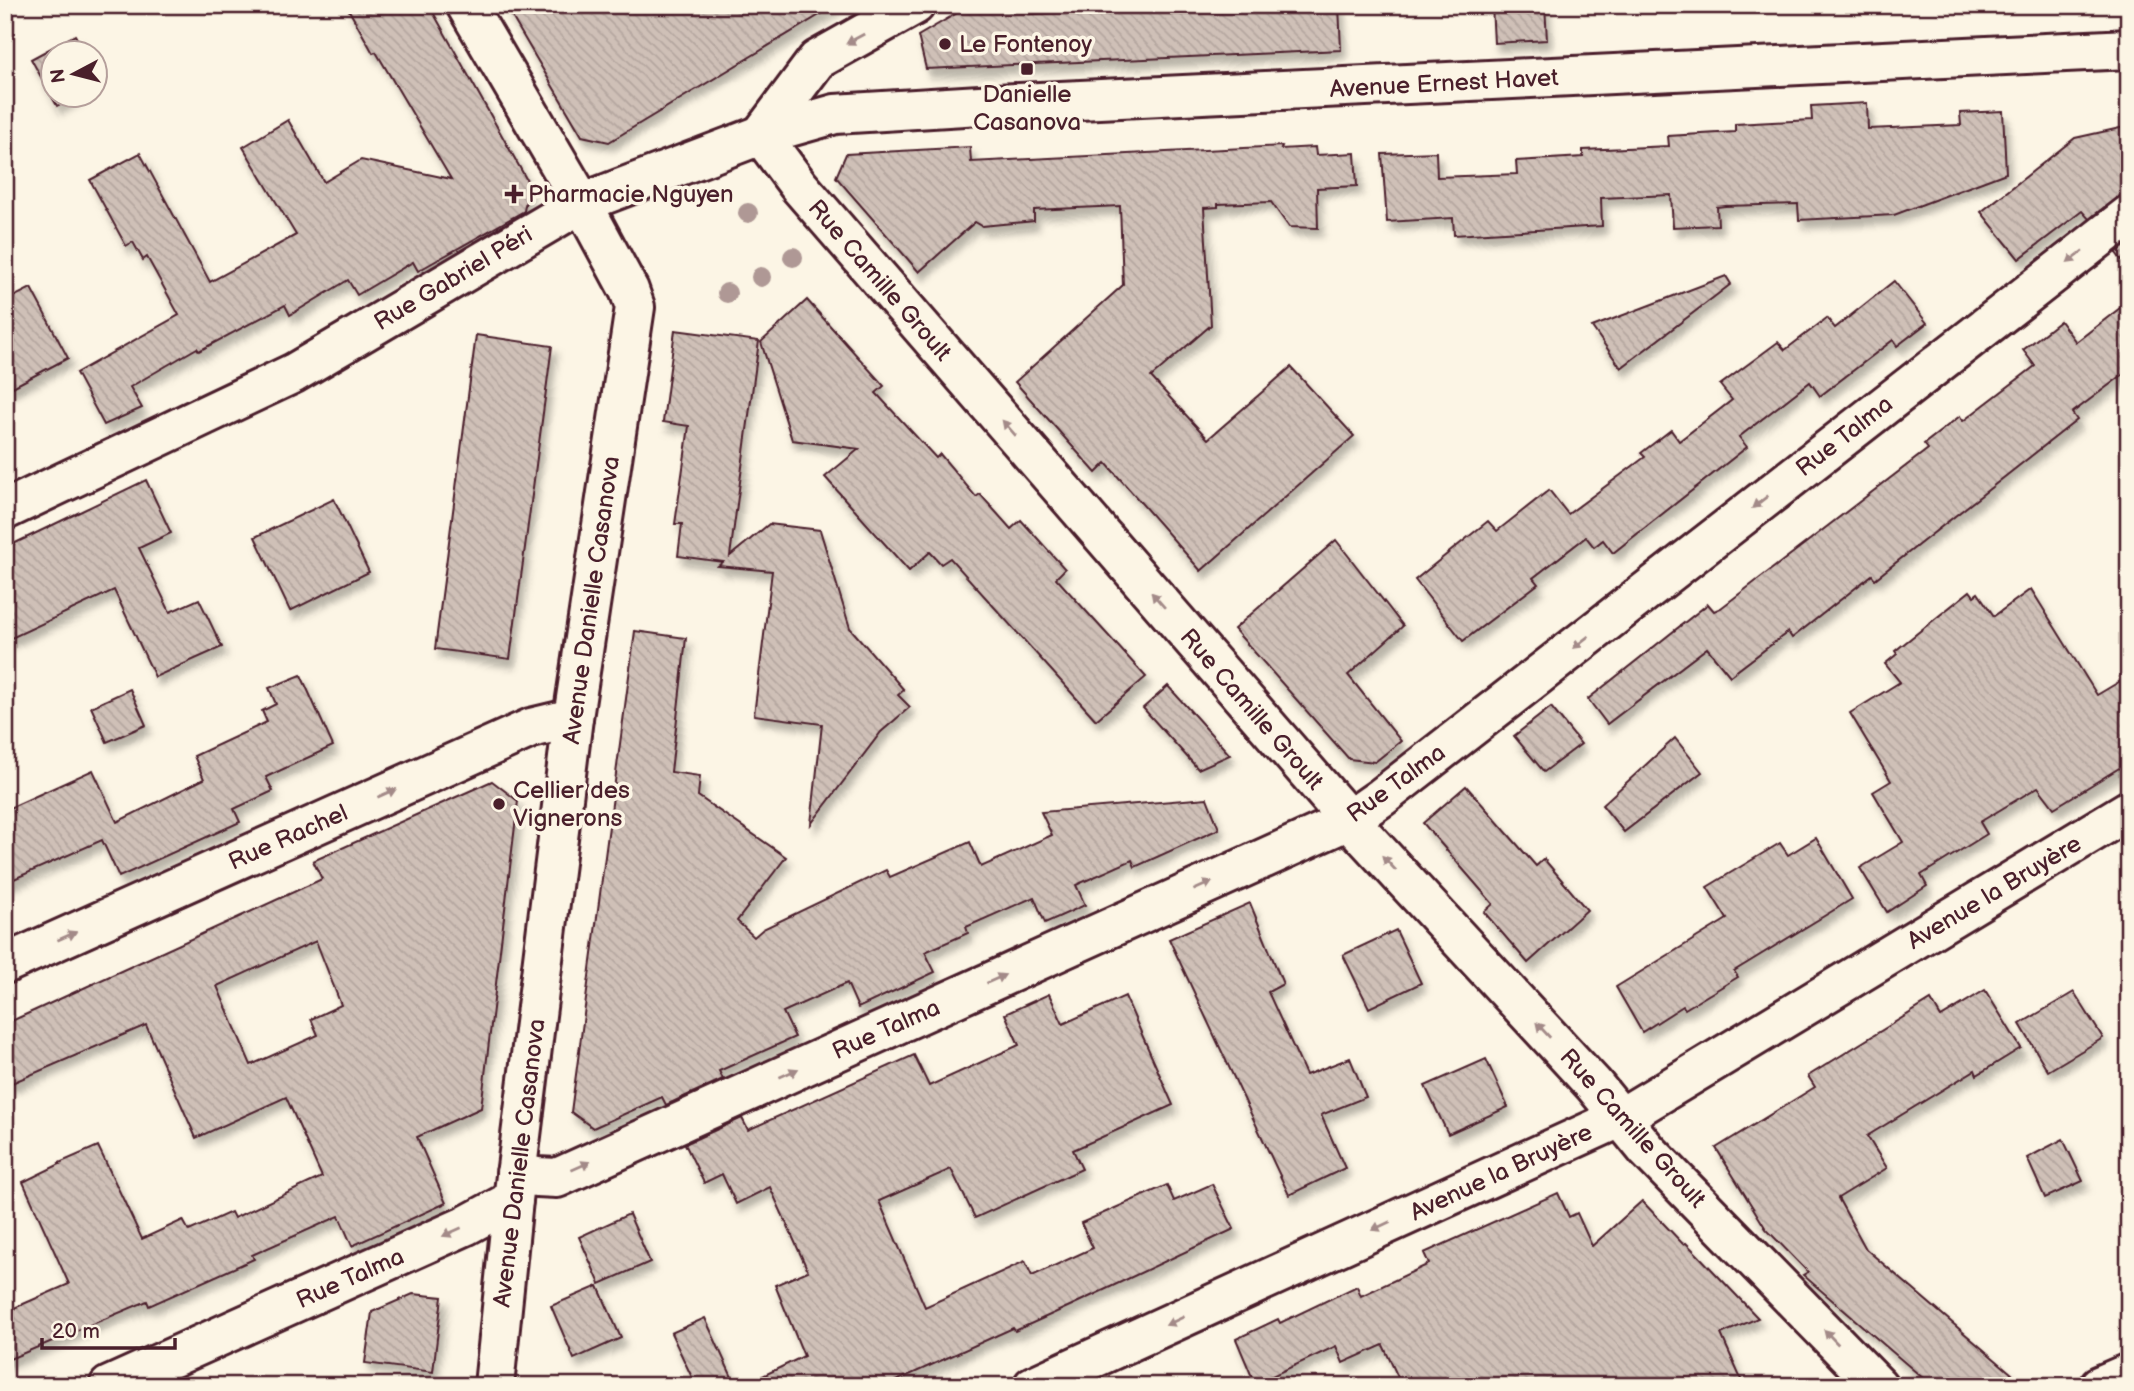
<svg xmlns="http://www.w3.org/2000/svg" width="2134" height="1391" viewBox="0 0 2134 1391" font-family="'Balsamiq Sans',sans-serif">
  <style>
    .building { fill: url(#building-back-hatch); stroke: #4a1f2b; stroke-width: 2; fill-rule: evenodd; filter: url(#shadow) }
    .lines { fill: none; stroke-linecap: round; stroke-linejoin: round }
    .minor-casing { stroke: #4a1f2b; stroke-width: 44 }
    .minor { stroke: #fcf5e5; stroke-width: 38 }
    .tree { fill: #af9895 }
    .oneway { fill: #a38a88 }
    .poi-dot { fill: #4a1f2b; stroke: #fcf5e5; stroke-width: 2.5 }
    .labels { text-anchor: middle; stroke-width: 7; stroke-linejoin: round; paint-order: stroke }
    .poi-label { font-size: 24px; fill: #4a1f2b; stroke: #fcf5e5; text-anchor: start }
    .street-label { font-size: 24px; fill: #4a1f2b; stroke: #fcf5e5 }
  </style>
  <defs>
    <pattern id="building-back-hatch" width="6" height="6" patternUnits="userSpaceOnUse" patternTransform="scale(1.75)"><rect width="6" height="6" fill="#cfc0b7"/><path d="M-1 5l2 2M0 0l6 6M5-1l2 2" fill="none" stroke="#b3a59e"/></pattern>
    <filter id="shadow"><feDropShadow dx="4.5" dy="8" stdDeviation="3.5" flood-color="#0004"/></filter>
  </defs>
  <rect width="100%" height="100%" fill="#fcf5e5"/>
  <filter id="ink" filterUnits="userSpaceOnUse"><feTurbulence type="fractalNoise" baseFrequency=".0143" numOctaves="2"/><feDisplacementMap in="SourceGraphic" scale="14" xChannelSelector="R" yChannelSelector="G"/><feConvolveMatrix kernelMatrix="1 2 1 2 8 2 1 2 1" color-interpolation-filters="sRGB"/></filter>
  <g filter="url(#ink)">
    <g class="building">
      <polygon points="346,5 429,5 529,184 524,211 418,271 413,262 357,295 348,280 290,315 285,305 199,351 197,348 130,387 142,408 104,425 76,373 179,315 147,257 143,260 133,242 126,246 90,180 140,153 210,282 296,235 243,147 288,120 324,182 361,160 451,179 376,52 373,53"/>
      <polygon points="505,5 836,5 609,142 582,136"/>
      <polygon points="971,5 1044,5 1031,14 1180,6 1180,13 1260,11 1260,5 1339,5 1341,50 926,69 918,36"/>
      <polygon points="1492,5 1545,5 1547,40 1494,43"/>
      <polygon points="75,35 84,52 52,52 52,94 78,94 57,106 31,59"/>
      <polygon points="1867,103 1868,129 1961,125 1960,113 2003,111 2006,173 1894,215 1799,220 1798,204 1725,206 1717,207 1718,225 1673,227 1671,195 1601,198 1602,226 1454,235 1453,218 1387,222 1382,154 1436,152 1437,177 1517,174 1516,161 1583,157 1583,150 1669,146 1668,136 1735,132 1735,124 1812,120 1811,106"/>
      <polygon points="2129,126 2129,194 2116,198 2089,219 2082,211 2019,259 1981,212 2075,138"/>
      <polygon points="1282,146 1281,149 1315,147 1316,155 1355,153 1357,186 1317,188 1318,228 1289,227 1271,202 1218,204 1218,207 1204,208 1211,325 1151,377 1208,439 1291,367 1354,436 1201,571 1106,463 1096,473 1015,382 1123,285 1120,206 1034,210 1034,221 982,226 975,222 919,272 836,177 846,154 970,147 971,162"/>
      <polygon points="2129,243 2129,270 2116,253"/>
      <polygon points="1726,276 1731,284 1621,368 1592,327"/>
      <polygon points="1894,281 1927,323 1897,346 1893,340 1820,396 1810,382 1739,437 1747,447 1613,553 1603,540 1594,547 1586,537 1533,578 1538,584 1463,641 1415,580 1488,521 1497,531 1549,490 1568,514 1645,457 1641,453 1671,430 1679,441 1732,400 1720,385 1778,342 1785,350 1827,318 1835,328"/>
      <polygon points="31,288 68,358 5,391 5,301"/>
      <polygon points="807,300 884,386 876,393 936,458 940,454 976,497 980,494 1011,529 1021,520 1065,569 1056,578 1146,677 1096,720 950,558 941,564 930,552 909,571 825,477 859,449 792,440 761,342"/>
      <polygon points="2129,301 2129,370 2072,413 2077,420 1875,579 1872,575 1792,638 1788,632 1730,676 1707,648 1607,724 1588,699 1708,604 1714,611 1721,608 1928,449 1924,444 1960,416 1963,421 2035,366 2023,350 2060,321 2076,342"/>
      <polygon points="675,330 759,341 730,556 769,524 820,530 850,628 904,690 898,695 910,707 881,732 811,824 822,724 754,715 772,571 718,566 723,562 678,556 682,524 675,524 689,426 663,422"/>
      <polygon points="476,335 552,346 510,659 435,649"/>
      <polygon points="146,480 171,533 139,548 170,612 199,599 222,647 155,677 114,590 5,641 5,548"/>
      <polygon points="334,499 369,572 290,611 255,537"/>
      <polygon points="1336,540 1403,626 1348,675 1401,741 1375,762 1349,759 1234,629"/>
      <polygon points="2031,589 2097,695 2129,676 2129,762 2054,808 2038,787 1980,822 1987,834 1921,875 1927,886 1887,912 1860,868 1903,842 1873,792 1891,781 1850,713 1900,682 1885,664 1897,654 1895,651 1970,591 1974,596 1978,593 1994,616"/>
      <polygon points="635,631 686,638 671,772 700,776 698,796 786,857 737,921 754,937 763,929 886,870 890,877 970,842 981,867 1052,835 1041,812 1207,798 1219,829 1135,867 1132,860 1076,885 1085,905 1045,923 1034,897 966,927 968,933 925,952 935,972 858,1008 847,983 783,1012 795,1037 719,1071 723,1079 666,1105 662,1097 593,1128 571,1112"/>
      <polygon points="301,675 333,746 266,777 273,791 234,809 240,822 119,877 102,840 5,883 5,810 93,770 117,822 204,779 194,756 267,722 262,711 276,704 269,688"/>
      <polygon points="1168,686 1230,755 1198,769 1143,708"/>
      <polygon points="130,689 146,725 107,742 91,707"/>
      <polygon points="1551,707 1581,744 1544,772 1514,736"/>
      <polygon points="1675,738 1702,772 1624,832 1602,805"/>
      <path d="M 492,781 L 518,801 L 481,1108 L 417,1137 L 446,1203 L 352,1246 L 339,1216 L 252,1255 L 254,1259 L 149,1306 L 147,1301 L 5,1361 L 5,1312 L 69,1284 L 23,1182 L 60,1164 L 59,1163 L 98,1146 L 142,1239 L 183,1220 L 189,1231 L 231,1212 L 234,1218 L 322,1177 L 286,1097 L 196,1138 L 146,1025 L 5,1086 L 5,1024 L 322,879 L 313,861 ZM 316,941 L 341,1005 L 311,1019 L 318,1035 L 251,1065 L 217,986 Z"/>
      <polygon points="1466,786 1536,866 1544,859 1587,910 1528,963 1484,912 1493,904 1423,823"/>
      <polygon points="1816,838 1852,899 1734,971 1738,977 1685,1009 1683,1006 1642,1032 1616,987 1727,919 1707,887 1780,843 1788,855"/>
      <polygon points="1250,903 1283,984 1268,992 1306,1075 1350,1058 1366,1097 1321,1115 1345,1168 1289,1195 1169,939"/>
      <polygon points="1396,930 1421,983 1369,1008 1343,955"/>
      <polygon points="1985,990 2021,1048 1977,1075 1975,1070 1867,1136 1887,1168 1838,1198 1866,1249 2026,1386 1932,1386 1803,1275 1808,1272 1766,1229 1716,1148 1815,1087 1808,1076 1931,1000 1941,1017"/>
      <polygon points="2074,992 2103,1038 2048,1071 2020,1024"/>
      <polygon points="1049,994 1063,1024 1125,996 1173,1105 1073,1150 1082,1169 975,1218 951,1169 879,1201 925,1307 1025,1261 1032,1276 1093,1248 1081,1223 1167,1185 1174,1201 1212,1184 1234,1229 1072,1305 1015,1331 1013,1328 885,1386 742,1386 804,1356 775,1285 808,1271 770,1187 736,1204 722,1174 704,1183 685,1144 742,1118 748,1130 914,1055 929,1086 1019,1045 1005,1014"/>
      <polygon points="1486,1059 1508,1107 1448,1134 1425,1086"/>
      <polygon points="2063,1139 2083,1181 2045,1198 2027,1158"/>
      <polygon points="1558,1193 1569,1217 1577,1213 1592,1246 1642,1201 1683,1244 1686,1243 1698,1255 1758,1318 1721,1334 1744,1386 1402,1386 1383,1345 1343,1363 1336,1346 1255,1384 1236,1339 1278,1319 1280,1323 1357,1286 1361,1296 1429,1264 1424,1253"/>
      <polygon points="629,1214 650,1262 600,1284 579,1237"/>
      <polygon points="598,1286 621,1338 574,1359 551,1306"/>
      <polygon points="413,1294 442,1297 433,1372 365,1363 372,1312"/>
      <polygon points="705,1318 736,1386 696,1386 671,1333"/>
    </g>
    <g class="lines">
      <g class="minor-casing">
        <g id="minor">
          <polyline points="466,5 582,203 629,290 635,307 573,718 513,1200 494,1386"/>
          <polyline points="761,135 799,186 1349,820 1594,1085 1647,1150 1878,1386"/>
          <polyline points="761,135 817,60 915,5"/>
          <polyline points="5,510 294,373 582,203 761,135 835,114 996,104 2129,49"/>
          <polyline points="5,964 531,728 573,718"/>
          <polyline points="516,1173 537,1177 557,1178 1349,820 1382,797 2129,215"/>
          <polyline points="109,1386 465,1226 513,1200"/>
          <polyline points="1033,1386 1622,1117 2129,810"/>
          <polyline points="2099,1386 2129,1373"/>
        </g>
      </g>
      <use href="#minor" class="minor"/>
    </g>
    <g class="tree">
      <circle cx="748" cy="213" r="10"/>
      <circle cx="793" cy="257" r="10"/>
      <circle cx="761" cy="277" r="10"/>
      <circle cx="727" cy="293" r="10"/>
    </g>
    <defs><path id="oneway-solid" d="M-6-.8H1V-3.2L6.5 0L1 3.2V.8H-6Z" transform="scale(1.75)"/></defs>
    <g class="oneway">
      <use href="#oneway-solid" transform="translate(855 39) rotate(151)"/>
      <use href="#oneway-solid" transform="translate(2075 257) rotate(142)"/>
      <use href="#oneway-solid" transform="translate(1009 428) rotate(-131)"/>
      <use href="#oneway-solid" transform="translate(1760 502) rotate(142)"/>
      <use href="#oneway-solid" transform="translate(1158 600) rotate(-131)"/>
      <use href="#oneway-solid" transform="translate(1581 642) rotate(142)"/>
      <use href="#oneway-solid" transform="translate(387 793) rotate(-24)"/>
      <use href="#oneway-solid" transform="translate(1389 863) rotate(-133)"/>
      <use href="#oneway-solid" transform="translate(1203 886) rotate(-24)"/>
      <use href="#oneway-solid" transform="translate(67 936) rotate(-24)"/>
      <use href="#oneway-solid" transform="translate(996 979) rotate(-24)"/>
      <use href="#oneway-solid" transform="translate(1543 1030) rotate(-133)"/>
      <use href="#oneway-solid" transform="translate(789 1073) rotate(-24)"/>
      <use href="#oneway-solid" transform="translate(581 1166) rotate(-24)"/>
      <use href="#oneway-solid" transform="translate(1381 1226) rotate(155)"/>
      <use href="#oneway-solid" transform="translate(452 1232) rotate(156)"/>
      <use href="#oneway-solid" transform="translate(1175 1321) rotate(155)"/>
      <use href="#oneway-solid" transform="translate(1831 1337) rotate(-134)"/>
    </g>
  </g>
  <g class="poi-dot">
    <circle cx="945" cy="44" r="7"/>
    <rect x="1020" y="62" width="14" height="14" rx="3.5"/>
    <path d="M510.5 183.5h7v7h7v7h-7v7h-7v-7h-7v-7h7z"/>
    <circle cx="499" cy="804" r="7"/>
  </g>
  <g class="labels">
    <g class="poi-label">
      <text x="959" y="52">Le Fontenoy</text>
      <text x="1027" y="102" text-anchor="middle">Danielle<tspan x="1027" dy="28">Casanova</tspan></text>
      <text x="528" y="202">Pharmacie Nguyen</text>
      <text x="513" y="798">Cellier des<tspan x="513" dy="28">Vignerons</tspan></text>
    </g>
    <g class="street-label">
      <text transform="translate(1444 83) rotate(-3)" y="8">Avenue Ernest Havet</text>
      <text transform="translate(453 278) rotate(-31)" y="8">Rue Gabriel Péri</text>
      <text transform="translate(880 280) rotate(49)" y="8">Rue Camille Groult</text>
      <text transform="translate(1844 436) rotate(-38)" y="8">Rue Talma</text>
      <text transform="translate(591 600) rotate(-82)" y="8">Avenue Danielle Casanova</text>
      <text transform="translate(1252 709) rotate(49)" y="8">Rue Camille Groult</text>
      <text transform="translate(1396 783) rotate(-36)" y="8">Rue Talma</text>
      <text transform="translate(288 837) rotate(-24)" y="8">Rue Rachel</text>
      <text transform="translate(1994 892) rotate(-31)" y="8">Avenue la Bruyère</text>
      <text transform="translate(886 1029) rotate(-24)" y="8">Rue Talma</text>
      <text transform="translate(1633 1128) rotate(48)" y="8">Rue Camille Groult</text>
      <text transform="translate(519 1163) rotate(-83)" y="8">Avenue Danielle Casanova</text>
      <text transform="translate(1501 1172) rotate(-25)" y="8">Avenue la Bruyère</text>
      <text transform="translate(350 1278) rotate(-24)" y="8">Rue Talma</text>
    </g>
  </g>
  <rect width="2134" height="1391" fill="none" stroke="#fcf5e5" stroke-width="28"/>
  <rect x="14" y="14" width="2106" height="1363" fill="none" stroke="#4a1f2b" stroke-width="2.5" filter="url(#ink)"/>
  <g transform="translate(74 74) rotate(263)"><circle r="33" fill="#fcf5e5" stroke="#b59f9b" stroke-width="2"/>
  <path d="M0-5L12 26L0 18L-12 26Z" fill="#4a1f2b"/>
  <text y="-10" font-size="19" font-weight="bold" text-anchor="middle" fill="#4a1f2b">N</text>
  </g>
  <path d="M42 1338v10h133v-10" fill="none" stroke="#4a1f2b" stroke-width="3.5"/>
  <text x="52" y="1338" font-size="21" fill="#4a1f2b" stroke="#fcf5e5" stroke-width="5" paint-order="stroke">20 m</text>
</svg>
